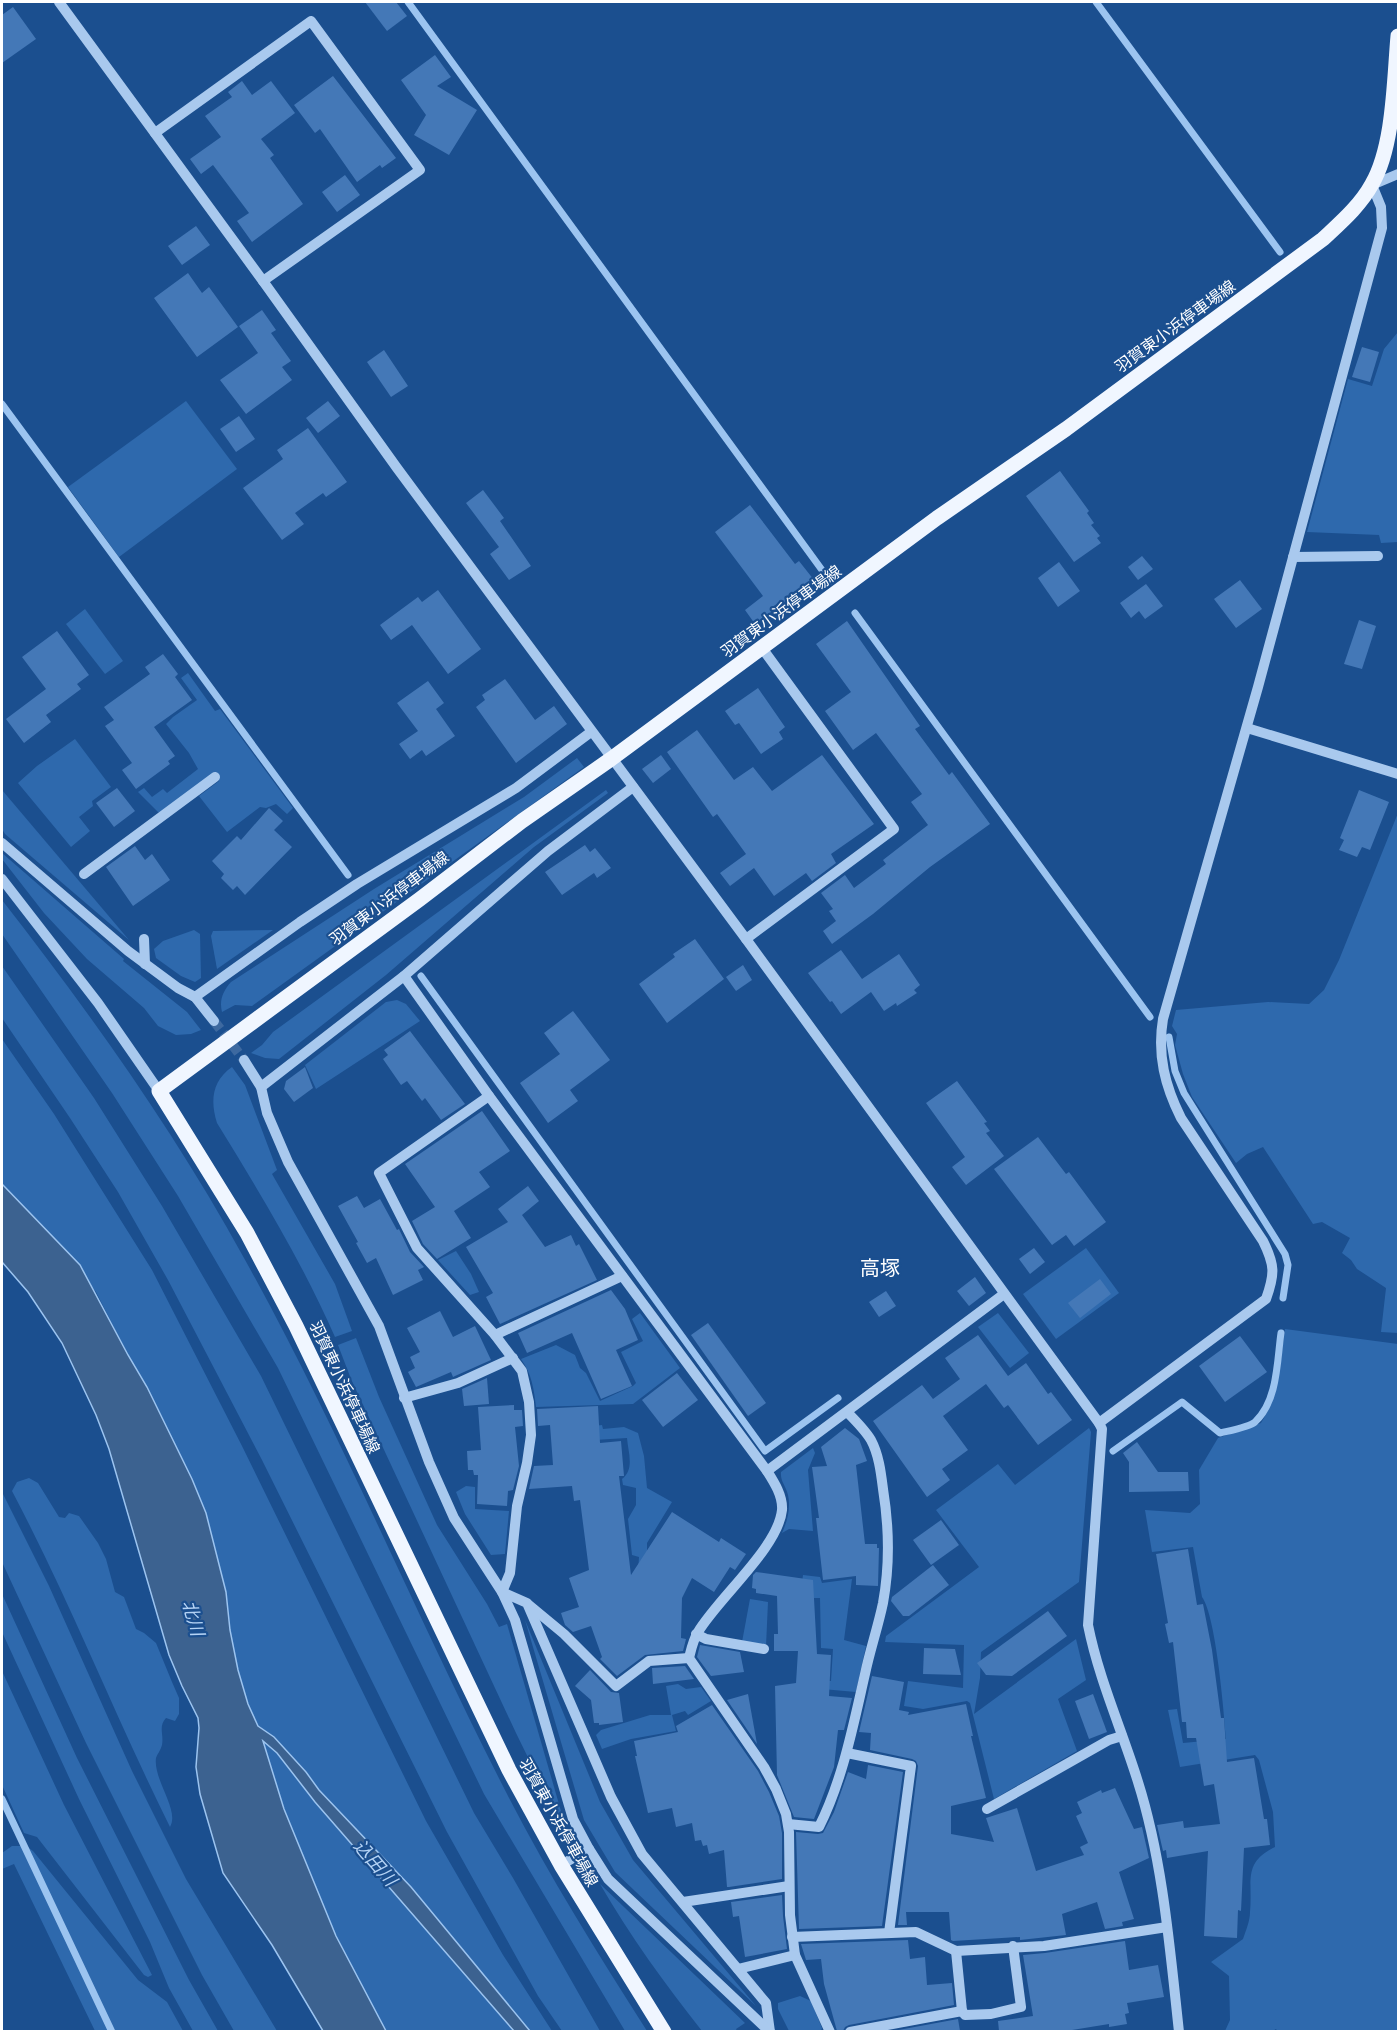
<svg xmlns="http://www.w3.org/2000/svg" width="1400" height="2033" viewBox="0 0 1400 2033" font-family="'PT Sans','Noto Sans JP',sans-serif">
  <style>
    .green { fill: #2e69ad }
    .water { fill: #3c6290; stroke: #9cc4f0; stroke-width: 1.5 }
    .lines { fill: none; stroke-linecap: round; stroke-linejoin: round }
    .stream { stroke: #9cc4f0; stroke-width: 7 }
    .building { fill: #4478b7 }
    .minor-tunnel { stroke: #3d69a0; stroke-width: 10; stroke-dasharray: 10 5; stroke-linecap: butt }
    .minor { stroke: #a9c9ee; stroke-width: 10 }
    .major { stroke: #f0f6ff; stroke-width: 15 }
    .labels { text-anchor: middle; stroke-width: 4.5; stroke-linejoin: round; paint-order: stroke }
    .street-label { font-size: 16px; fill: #fff; stroke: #1b4f8f }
    .water-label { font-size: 18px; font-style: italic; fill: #b5d3f5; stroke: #1b4f8f }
    .quarter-label { font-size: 20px; fill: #fff; stroke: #1b4f8f }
  </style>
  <rect width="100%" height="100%" fill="#1b4f8f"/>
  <g class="green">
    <polygon points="1398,332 1398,542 1381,543 1379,535 1307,532 1348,379 1372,386 1384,349"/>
    <polygon points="186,401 237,469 119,557 68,487"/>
    <polygon points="85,609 123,661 105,674 66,624"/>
    <polygon points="188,673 215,711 220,709 293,808 287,814 276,804 266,808 260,807 227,832 199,796 219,781 214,773 159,813 138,792 144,788 152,797 163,789 167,793 198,769 189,753 166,724 173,717 197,700 181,678"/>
    <polygon points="75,739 111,787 92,801 93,806 79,817 90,831 71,847 18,783 37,766"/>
    <path d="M 577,758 L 584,767 L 252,1006 L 235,1005 L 222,1012 C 219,1000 223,991 231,982 L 374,889 L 524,797 Z"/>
    <polygon points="2,790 129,940 5,834 2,829"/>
    <polygon points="606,790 608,793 534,847 386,975 279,1059 265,1058 251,1053 262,1045 273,1032"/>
    <polygon points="1398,813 1398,1333 1381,1332 1386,1288 1357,1269 1351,1260 1342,1253 1350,1238 1322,1222 1313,1224 1263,1147 1247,1154 1236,1163 1192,1097 1183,1074 1175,1045 1177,1034 1172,1026 1176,1010 1268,1002 1309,1004 1324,990 1339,960"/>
    <polygon points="2,853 124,959 123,961 187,1012 201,1030 191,1034 176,1035 158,1026 144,1008 87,959 44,913 2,859"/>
    <path d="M 2,900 C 90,1013 175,1132 244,1258 C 341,1432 416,1617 507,1794 C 549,1876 598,1954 647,2031 L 625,2031 L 484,1794 L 278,1368 L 178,1196 L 112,1093 L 2,934 Z"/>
    <polygon points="194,930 200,934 201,978 195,982 181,976 156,958 154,949 163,941"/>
    <polygon points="273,930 217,969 211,936 213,931"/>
    <polygon points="2,966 94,1098 162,1206 261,1376 474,1813 513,1878 600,2031 562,2031 538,1996 447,1832 262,1460 168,1280 118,1192 70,1118 2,1018"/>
    <polygon points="397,1000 406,1004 420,1021 316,1089 305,1065 386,1002"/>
    <polygon points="2,1039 54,1114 152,1270 242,1446 426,1821 503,1955 552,2031 530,2031 411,1887 319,1790 306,1771 274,1737 258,1726 248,1704 238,1670 230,1630 226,1592 206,1513 192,1479 147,1387 128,1355 96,1292 57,1243 2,1184"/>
    <path d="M 232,1067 L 245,1085 L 277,1170 L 272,1174 L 335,1284 L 352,1331 L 335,1337 C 302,1262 260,1193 217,1123 C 210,1101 212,1081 232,1067 Z"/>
    <polygon points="1086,1248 1119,1293 1056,1339 1023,1294"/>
    <polygon points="456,1251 471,1274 479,1292 470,1295 438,1260"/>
    <path d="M 640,1313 L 680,1368 L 633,1404 L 536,1407 C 534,1390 532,1374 521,1359 L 556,1345 L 575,1355 L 580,1368 L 586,1373 L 600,1401 L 633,1386 L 636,1383 L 621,1352 L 643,1341 L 632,1319 Z"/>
    <polygon points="998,1313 1029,1353 1010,1368 978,1327"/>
    <path d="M 1285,1329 L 1398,1344 L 1398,2031 L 1278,2032 L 1276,2029 L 1271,2032 L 1225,2031 L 1230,2020 L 1229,1976 L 1211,1962 L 1243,1939 C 1246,1930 1250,1921 1250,1912 C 1253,1881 1242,1863 1275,1847 L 1273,1812 L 1259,1760 L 1255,1755 L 1180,1767 L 1168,1710 L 1177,1709 L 1183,1743 L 1226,1739 C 1224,1712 1216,1616 1202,1597 L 1193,1547 L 1152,1552 L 1145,1510 L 1190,1513 L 1200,1504 L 1199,1470 L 1218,1438 L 1261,1423 C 1280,1391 1280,1364 1285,1329 Z"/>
    <polygon points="356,1338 379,1397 437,1525 487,1604 499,1627 507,1624 565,1825 541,1784 516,1733 351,1379 338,1345"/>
    <path d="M 602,1425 L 603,1429 L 624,1427 L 638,1433 L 644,1456 L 647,1488 L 672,1502 L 647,1543 L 647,1555 L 638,1572 L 639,1557 L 632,1555 L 628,1519 L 636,1505 L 636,1488 L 623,1485 L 622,1479 C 635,1469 628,1452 627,1438 L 594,1440 L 585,1427 Z"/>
    <polygon points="1089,1428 1091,1432 1079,1582 981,1652 980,1678 974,1714 1076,1639 1086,1680 1058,1699 1077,1751 994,1799 970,1703 967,1701 923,1709 904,1706 908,1681 963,1688 964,1645 885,1642 886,1636 979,1567 936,1510 998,1464 1015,1485"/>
    <path d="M 813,1448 L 815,1453 L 808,1470 L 813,1531 L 789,1529 L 782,1533 C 787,1522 791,1508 788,1495 C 786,1486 780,1481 781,1472 Z"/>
    <path d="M 29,1478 L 38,1483 L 59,1517 L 65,1518 L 69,1513 L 79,1516 L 98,1543 L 106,1559 L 115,1592 L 124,1597 L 136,1629 L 144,1633 L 156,1643 L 172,1682 L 179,1698 L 179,1714 L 175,1721 L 166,1718 C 158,1727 164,1734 162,1745 C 161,1750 157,1754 156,1758 C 153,1780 180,1810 170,1827 C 115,1716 70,1601 12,1491 L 17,1482 Z"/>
    <polygon points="466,1486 475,1487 475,1509 509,1511 505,1554 491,1555 465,1514 456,1492"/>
    <polygon points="2,1492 49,1586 132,1771 186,1879 277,2031 234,2031 202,1975 86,1743 2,1562"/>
    <polygon points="803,1575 820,1577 822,1583 852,1579 844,1640 866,1646 856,1692 822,1689 824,1681 831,1681 833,1649 821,1648 820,1598 800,1598"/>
    <polygon points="2,1594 77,1758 189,1980 218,2031 193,2031 169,1988 150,1942 79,1799 2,1632"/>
    <polygon points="750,1599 768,1602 766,1646 742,1642"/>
    <polygon points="525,1620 600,1802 633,1860 756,2006 615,1872 584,1820"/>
    <polygon points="2,1671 64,1805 152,1975 148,1977 144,1975 37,1837 24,1833 2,1785"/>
    <polygon points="678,1684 686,1689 701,1687 711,1701 688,1715 685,1711 672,1715 676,1731 631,1739 602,1749 596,1735 601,1730 650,1715 671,1715 666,1686"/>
    <polygon points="262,1740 277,1753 315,1802 514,2031 386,2031 336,1936 284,1809"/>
    <polygon points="12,1846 26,1846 33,1851 138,1980 167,2002 183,2031 95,2031 14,1864 2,1869 2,1853"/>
    <path d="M 600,1884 L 745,2023 L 736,2029 L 737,2031 L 702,2031 C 665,1984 630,1936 600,1884 Z"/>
    <polygon points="800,1996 811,2001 822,2028 821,2031 789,2031 778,2009 778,2003"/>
  </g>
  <polygon class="water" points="2,1184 80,1265 128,1355 147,1387 192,1479 206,1513 226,1592 230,1630 238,1670 248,1704 258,1726 274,1737 306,1772 319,1790 411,1887 530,2031 514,2031 315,1802 277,1753 263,1741 284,1809 336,1936 386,2031 323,2031 272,1945 223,1873 200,1794 196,1767 199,1728 198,1718 182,1686 169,1655 109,1449 96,1415 62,1343 28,1292 2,1262"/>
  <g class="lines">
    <g class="stream">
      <polyline points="408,2 830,581"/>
      <polyline points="1096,2 1280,252"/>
      <polyline points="2,404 348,875"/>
      <polyline points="855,613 1150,1017"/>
      <polyline points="421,976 765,1451 838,1398"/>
      <polyline points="1169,1037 1175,1071 1184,1093 1285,1254 1288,1265 1283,1298"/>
      <path d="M 1113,1451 L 1182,1402 L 1220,1433 C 1228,1431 1250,1427 1255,1422 C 1278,1401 1277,1360 1281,1333"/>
      <polyline points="2,1799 112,2032"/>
    </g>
  </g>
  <g class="building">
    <polygon points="365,2 396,2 407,16 387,31"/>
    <polygon points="13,7 36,39 2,63 2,15"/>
    <polygon points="435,55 451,77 437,86 477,110 449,155 414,135 426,115 401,80"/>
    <polygon points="333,76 396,158 382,168 380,165 357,182 320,129 315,133 294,105"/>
    <polygon points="242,81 252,95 271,81 295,113 261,139 274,155 270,158 303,204 252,242 237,221 249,213 213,165 201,174 190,159 221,137 205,116 232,97 228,92"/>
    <polygon points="345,175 360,195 337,212 322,192"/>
    <polygon points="196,226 210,245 182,265 168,246"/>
    <polygon points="188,273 202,293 209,287 238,327 197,357 154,298"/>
    <polygon points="262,310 276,330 271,333 291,361 282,367 292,380 246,414 220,380 258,353 239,326"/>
    <polygon points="1362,347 1379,352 1370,382 1352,377"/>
    <polygon points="384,350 408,386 391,397 367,362"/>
    <polygon points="328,401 340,416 318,433 306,418"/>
    <polygon points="239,416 255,439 236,452 220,429"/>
    <polygon points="308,428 347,482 326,497 323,493 295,513 304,524 282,540 243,488 283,459 277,450"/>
    <polygon points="1060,471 1089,511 1087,513 1094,523 1091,525 1100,536 1097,538 1101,543 1074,562 1026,496"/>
    <polygon points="483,490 504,518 500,521 531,566 509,580 490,554 499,547 466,503"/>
    <polygon points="750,505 795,564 799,561 814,580 755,624 745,610 763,596 715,532"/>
    <polygon points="1142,556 1153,569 1138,580 1128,567"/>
    <polygon points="1059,562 1080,591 1058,607 1038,578"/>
    <polygon points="1240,580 1262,609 1236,628 1214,599"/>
    <polygon points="1146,584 1163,606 1145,619 1139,611 1131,618 1120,603"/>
    <polygon points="438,590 481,649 448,674 412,625 391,640 380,625 418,597 422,602"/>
    <polygon points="1359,620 1376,626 1362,669 1344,664"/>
    <polygon points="847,621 920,726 915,729 949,775 952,772 990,824 930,867 873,914 832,944 823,931 836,921 829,911 833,909 821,893 845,875 854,888 886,864 883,860 928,825 911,802 922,794 876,733 853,750 825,711 851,692 816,644"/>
    <polygon points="57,631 89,675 77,684 81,689 46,715 51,722 24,743 6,719 46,689 22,657"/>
    <polygon points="163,654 178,674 175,677 192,700 154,727 175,756 168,761 170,764 136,789 122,770 132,763 105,726 114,720 104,707 150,674 145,667"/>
    <polygon points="505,679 535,720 554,706 567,724 516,763 476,707 485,700 482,695"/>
    <polygon points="428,681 444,703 436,709 455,736 426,756 422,750 410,759 399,744 418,731 397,703"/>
    <polygon points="758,688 785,727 779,732 783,739 761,754 739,723 735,725 725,711"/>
    <polygon points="697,730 734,780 753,767 772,791 822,755 874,824 831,854 836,863 812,881 806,873 774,896 754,868 730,886 720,873 746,854 717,814 713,817 667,752"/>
    <polygon points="661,755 671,769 653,783 642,769"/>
    <polygon points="117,788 135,811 114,827 96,803"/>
    <polygon points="1359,790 1389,802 1370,850 1362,847 1357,857 1339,850 1344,840 1340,838"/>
    <polygon points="269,808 283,821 274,830 292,847 245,895 237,886 233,890 221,878 224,874 212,861 237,836 241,840"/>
    <polygon points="585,845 590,852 595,848 611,868 597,878 594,873 562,895 545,872"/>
    <polygon points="135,846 145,860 152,854 170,880 133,906 106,867"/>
    <polygon points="695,939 724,979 667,1023 639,984 675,957 673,954"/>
    <polygon points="841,950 862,979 899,954 920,985 914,990 917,993 897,1006 896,1003 884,1011 871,992 841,1014 832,1001 830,1002 808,973"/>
    <polygon points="743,965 752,980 736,991 726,977"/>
    <polygon points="573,1011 610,1060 570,1090 578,1101 548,1123 520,1083 560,1054 544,1033"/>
    <polygon points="410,1031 465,1104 441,1120 425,1098 422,1101 407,1081 401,1085 383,1059 388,1055 384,1050"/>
    <polygon points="305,1067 313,1088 294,1102 284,1089 286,1081"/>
    <polygon points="957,1081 987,1122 984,1123 990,1131 986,1133 1004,1156 966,1185 952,1167 965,1157 926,1103"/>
    <polygon points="482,1111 510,1151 479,1172 490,1187 454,1211 471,1238 437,1259 423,1244 412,1221 435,1207 405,1164"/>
    <polygon points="1038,1137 1066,1174 1069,1172 1106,1222 1074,1246 1066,1235 1052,1245 994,1169"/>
    <polygon points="528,1186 539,1201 522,1215 545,1247 571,1235 576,1246 579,1244 597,1280 500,1324 486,1297 493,1293 466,1247 508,1222 498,1209"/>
    <polygon points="357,1196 364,1208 380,1199 397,1230 399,1229 410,1252 424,1267 418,1270 423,1280 393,1295 376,1258 367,1263 356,1243 358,1242 338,1206"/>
    <polygon points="1034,1248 1045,1262 1030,1274 1019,1259"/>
    <polygon points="975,1277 986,1293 969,1306 957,1291"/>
    <polygon points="1100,1279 1111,1294 1080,1318 1068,1303"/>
    <polygon points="611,1290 625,1309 638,1340 616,1350 632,1386 601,1399 572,1333 527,1353 518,1333"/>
    <polygon points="886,1291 896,1306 879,1317 869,1302"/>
    <polygon points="440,1311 453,1337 475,1326 491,1360 455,1376 453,1377 451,1372 416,1387 408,1372 415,1368 410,1357 420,1352 407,1328"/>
    <polygon points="708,1323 766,1403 748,1416 691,1335"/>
    <polygon points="978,1335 1008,1376 1026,1363 1048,1394 1051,1392 1072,1420 1038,1445 1008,1405 1004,1408 986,1384 943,1416 968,1450 942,1469 950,1480 927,1497 873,1421 922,1385 933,1399 960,1379 945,1358"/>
    <polygon points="1240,1336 1267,1372 1225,1402 1199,1366"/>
    <polygon points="677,1373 698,1400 663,1427 642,1400"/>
    <polygon points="487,1378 489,1404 464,1406 462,1389"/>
    <polygon points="514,1405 514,1410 522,1410 523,1426 515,1427 519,1466 513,1490 508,1491 507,1506 477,1504 478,1475 474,1475 473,1470 468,1470 467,1451 481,1450 478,1407"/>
    <polygon points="598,1406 600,1443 621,1441 624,1476 619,1476 631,1575 672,1512 719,1542 721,1538 746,1554 735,1570 730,1567 714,1592 692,1578 682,1598 681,1638 686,1639 683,1651 645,1655 617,1676 600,1659 602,1657 591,1626 573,1632 565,1625 561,1613 579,1607 569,1578 589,1570 580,1500 574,1501 572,1486 529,1489 534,1466 553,1465 550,1425 538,1426 537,1409"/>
    <polygon points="845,1428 859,1439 867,1461 856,1465 865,1544 877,1544 877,1548 879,1548 878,1586 856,1585 856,1576 823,1580 816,1518 819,1518 812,1467 827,1466 821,1447"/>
    <polygon points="1137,1442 1158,1472 1188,1472 1189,1491 1129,1492 1129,1462 1123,1453"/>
    <polygon points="941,1520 959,1545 931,1565 913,1540"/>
    <polygon points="1188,1549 1197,1605 1203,1604 1212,1650 1221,1718 1224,1718 1227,1762 1254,1758 1264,1819 1267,1819 1270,1845 1244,1848 1241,1911 1238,1910 1237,1938 1204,1936 1208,1851 1167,1858 1166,1850 1163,1851 1157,1825 1183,1821 1184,1828 1220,1824 1214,1784 1204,1786 1196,1738 1187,1738 1186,1722 1182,1722 1173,1642 1169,1643 1165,1624 1168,1623 1156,1554"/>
    <polygon points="933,1565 949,1585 909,1616 903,1616 891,1601 892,1597"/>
    <polygon points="756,1572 813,1580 817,1654 831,1655 829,1696 852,1698 844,1730 838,1730 834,1767 814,1819 794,1817 777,1775 775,1686 796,1683 798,1651 774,1651 774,1634 778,1634 777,1596 756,1593 756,1589 752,1588 753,1575"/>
    <polygon points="1048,1611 1067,1636 1012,1676 986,1675 977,1663"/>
    <polygon points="700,1645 740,1652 744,1672 711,1676 697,1657"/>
    <polygon points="924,1648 955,1649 961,1675 923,1674"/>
    <polygon points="685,1666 694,1679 653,1684 652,1668"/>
    <polygon points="590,1670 611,1692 619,1693 623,1722 599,1725 599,1723 594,1723 591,1700 575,1686"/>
    <polygon points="872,1676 904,1682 899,1710 909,1712 908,1715 966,1704 973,1736 971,1736 986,1798 951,1806 951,1834 994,1842 986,1818 1017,1808 1036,1871 1084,1855 1080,1847 1088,1843 1076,1816 1082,1813 1077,1802 1101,1790 1102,1793 1115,1788 1134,1829 1142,1827 1149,1858 1119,1872 1134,1919 1122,1922 1123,1926 1105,1929 1097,1902 1062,1914 1066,1935 1020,1940 1020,1937 953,1941 951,1940 949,1912 906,1912 907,1925 898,1925 918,1766 916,1761 912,1759 870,1750 871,1733 859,1732"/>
    <polygon points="748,1694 757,1744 727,1700"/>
    <polygon points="1093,1694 1107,1732 1089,1739 1075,1701"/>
    <polygon points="712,1705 758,1771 769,1792 779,1816 782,1833 782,1879 729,1887 727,1887 724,1850 709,1854 707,1845 703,1846 701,1840 695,1841 692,1823 676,1827 672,1808 648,1813 635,1756 637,1756 634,1741 678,1732 676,1726"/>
    <polygon points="868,1765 903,1772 882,1926 799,1929 796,1832 818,1834 823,1833 834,1812 848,1772 866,1779"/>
    <polygon points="782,1895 783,1916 787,1949 745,1957 739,1916 733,1917 731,1902"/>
    <polygon points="908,1940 910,1959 925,1957 927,1985 952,1983 954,2005 849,2025 845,2027 843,2031 837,2031 824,1984 821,1959 806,1960 801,1944"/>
    <polygon points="1125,1941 1129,1970 1158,1965 1164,1997 1127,2003 1129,2013 1125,2014 1127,2024 1109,2027 1109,2024 1066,2031 999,2031 998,2021 1033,2016 1023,1955 1045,1953"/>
    <polygon points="958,2019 960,2031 893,2031"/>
  </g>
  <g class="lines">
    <polyline class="minor-tunnel" points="214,1021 244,1060"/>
    <g class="minor">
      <path d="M 59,2 L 263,281 L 397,468 L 746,939 L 1099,1423 L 1102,1429 L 1088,1625 C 1099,1680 1122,1730 1138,1782 C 1163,1861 1170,1950 1179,2032"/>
      <polyline points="155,133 311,21 420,170 263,281"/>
      <polyline points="1293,557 1378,556"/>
      <polyline points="1247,728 1398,774"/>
      <polyline points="2,843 128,951 178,988 195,997 214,1021"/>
      <polyline points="84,874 215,777"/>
      <polyline points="2,879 98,1003 159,1091"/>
      <polyline points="144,939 145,964"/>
      <polyline points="746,939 894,829 762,648"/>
      <polyline points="404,976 489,1096 767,1471 1004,1294"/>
      <polyline points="195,997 300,922 357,884 516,788 591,732"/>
      <polyline points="244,1060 261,1087 267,1113 288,1162 379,1326 429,1462 454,1518 502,1592 527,1603 611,1797 642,1854 766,2003 770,2032"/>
      <polyline points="261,1087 404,976 548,851 633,787"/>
      <polyline points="489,1096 379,1173 417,1248 495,1335 522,1371 529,1402 531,1435 527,1463 517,1506 510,1573 502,1592 515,1620 573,1819 589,1849"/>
      <polyline points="495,1335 622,1276"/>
      <polyline points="404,1398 458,1383 513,1358"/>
      <path d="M 1099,1423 L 1266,1299 C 1275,1274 1275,1265 1263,1241 L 1181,1118 C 1165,1086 1157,1055 1163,1019 L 1258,687 L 1382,228 L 1381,207 L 1372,185 L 1398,174"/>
      <path d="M 767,1471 C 774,1482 783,1496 782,1510 C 778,1548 719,1597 698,1632 C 693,1640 691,1650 689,1658 L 764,1767 L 776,1789 L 786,1814 L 789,1832 L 790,1915 L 795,1955 L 830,2032"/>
      <polyline points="529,1605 564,1634 616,1686 649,1661 689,1658"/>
      <polyline points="696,1634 706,1639 764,1649"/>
      <polyline points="847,1753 911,1766 889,1933"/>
      <polyline points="987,1809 1109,1740 1122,1736"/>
      <path d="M 788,1824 L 819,1827 C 843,1779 853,1726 865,1674 C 870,1650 878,1627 883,1603 C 890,1565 889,1526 883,1489 C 881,1473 879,1455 871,1440 C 865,1430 856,1421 847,1412"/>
      <polyline points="561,1865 589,1849 608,1879 770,2032"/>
      <polyline points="683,1902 789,1886"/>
      <polyline points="792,1937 916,1932 956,1951 1044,1946 1167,1927"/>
      <polyline points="956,1951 962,2011"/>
      <polyline points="738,1969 795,1955"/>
      <polyline points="850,2032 962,2011 965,2015 991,2014 1021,2007 1013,1946"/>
    </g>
    <path class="major" d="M 664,2032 L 561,1865 L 509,1770 L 296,1326 L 247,1233 L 159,1091 L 420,899 L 522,821 L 611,759 L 937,518 L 1066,429 L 1323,239 C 1340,223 1360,206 1372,184 C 1394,146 1394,80 1398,36"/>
  </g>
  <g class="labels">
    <g class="street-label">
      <text transform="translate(1175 326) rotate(-36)" y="6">羽賀東小浜停車場線</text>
      <text transform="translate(781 611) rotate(-36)" y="6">羽賀東小浜停車場線</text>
      <text transform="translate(389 898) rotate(-37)" y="6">羽賀東小浜停車場線</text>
      <text transform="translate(345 1387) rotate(65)" y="6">羽賀東小浜停車場線</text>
      <text transform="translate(559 1822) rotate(61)" y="6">羽賀東小浜停車場線</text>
    </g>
    <g class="water-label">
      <text transform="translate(193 1618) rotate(74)" y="6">北川</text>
      <text transform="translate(375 1863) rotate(49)" y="6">込田川</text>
    </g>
    <g class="quarter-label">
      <text x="880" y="1275">高塚</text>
    </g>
  </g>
  <rect width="1400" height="2033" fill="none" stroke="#ffffff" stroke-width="6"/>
</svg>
